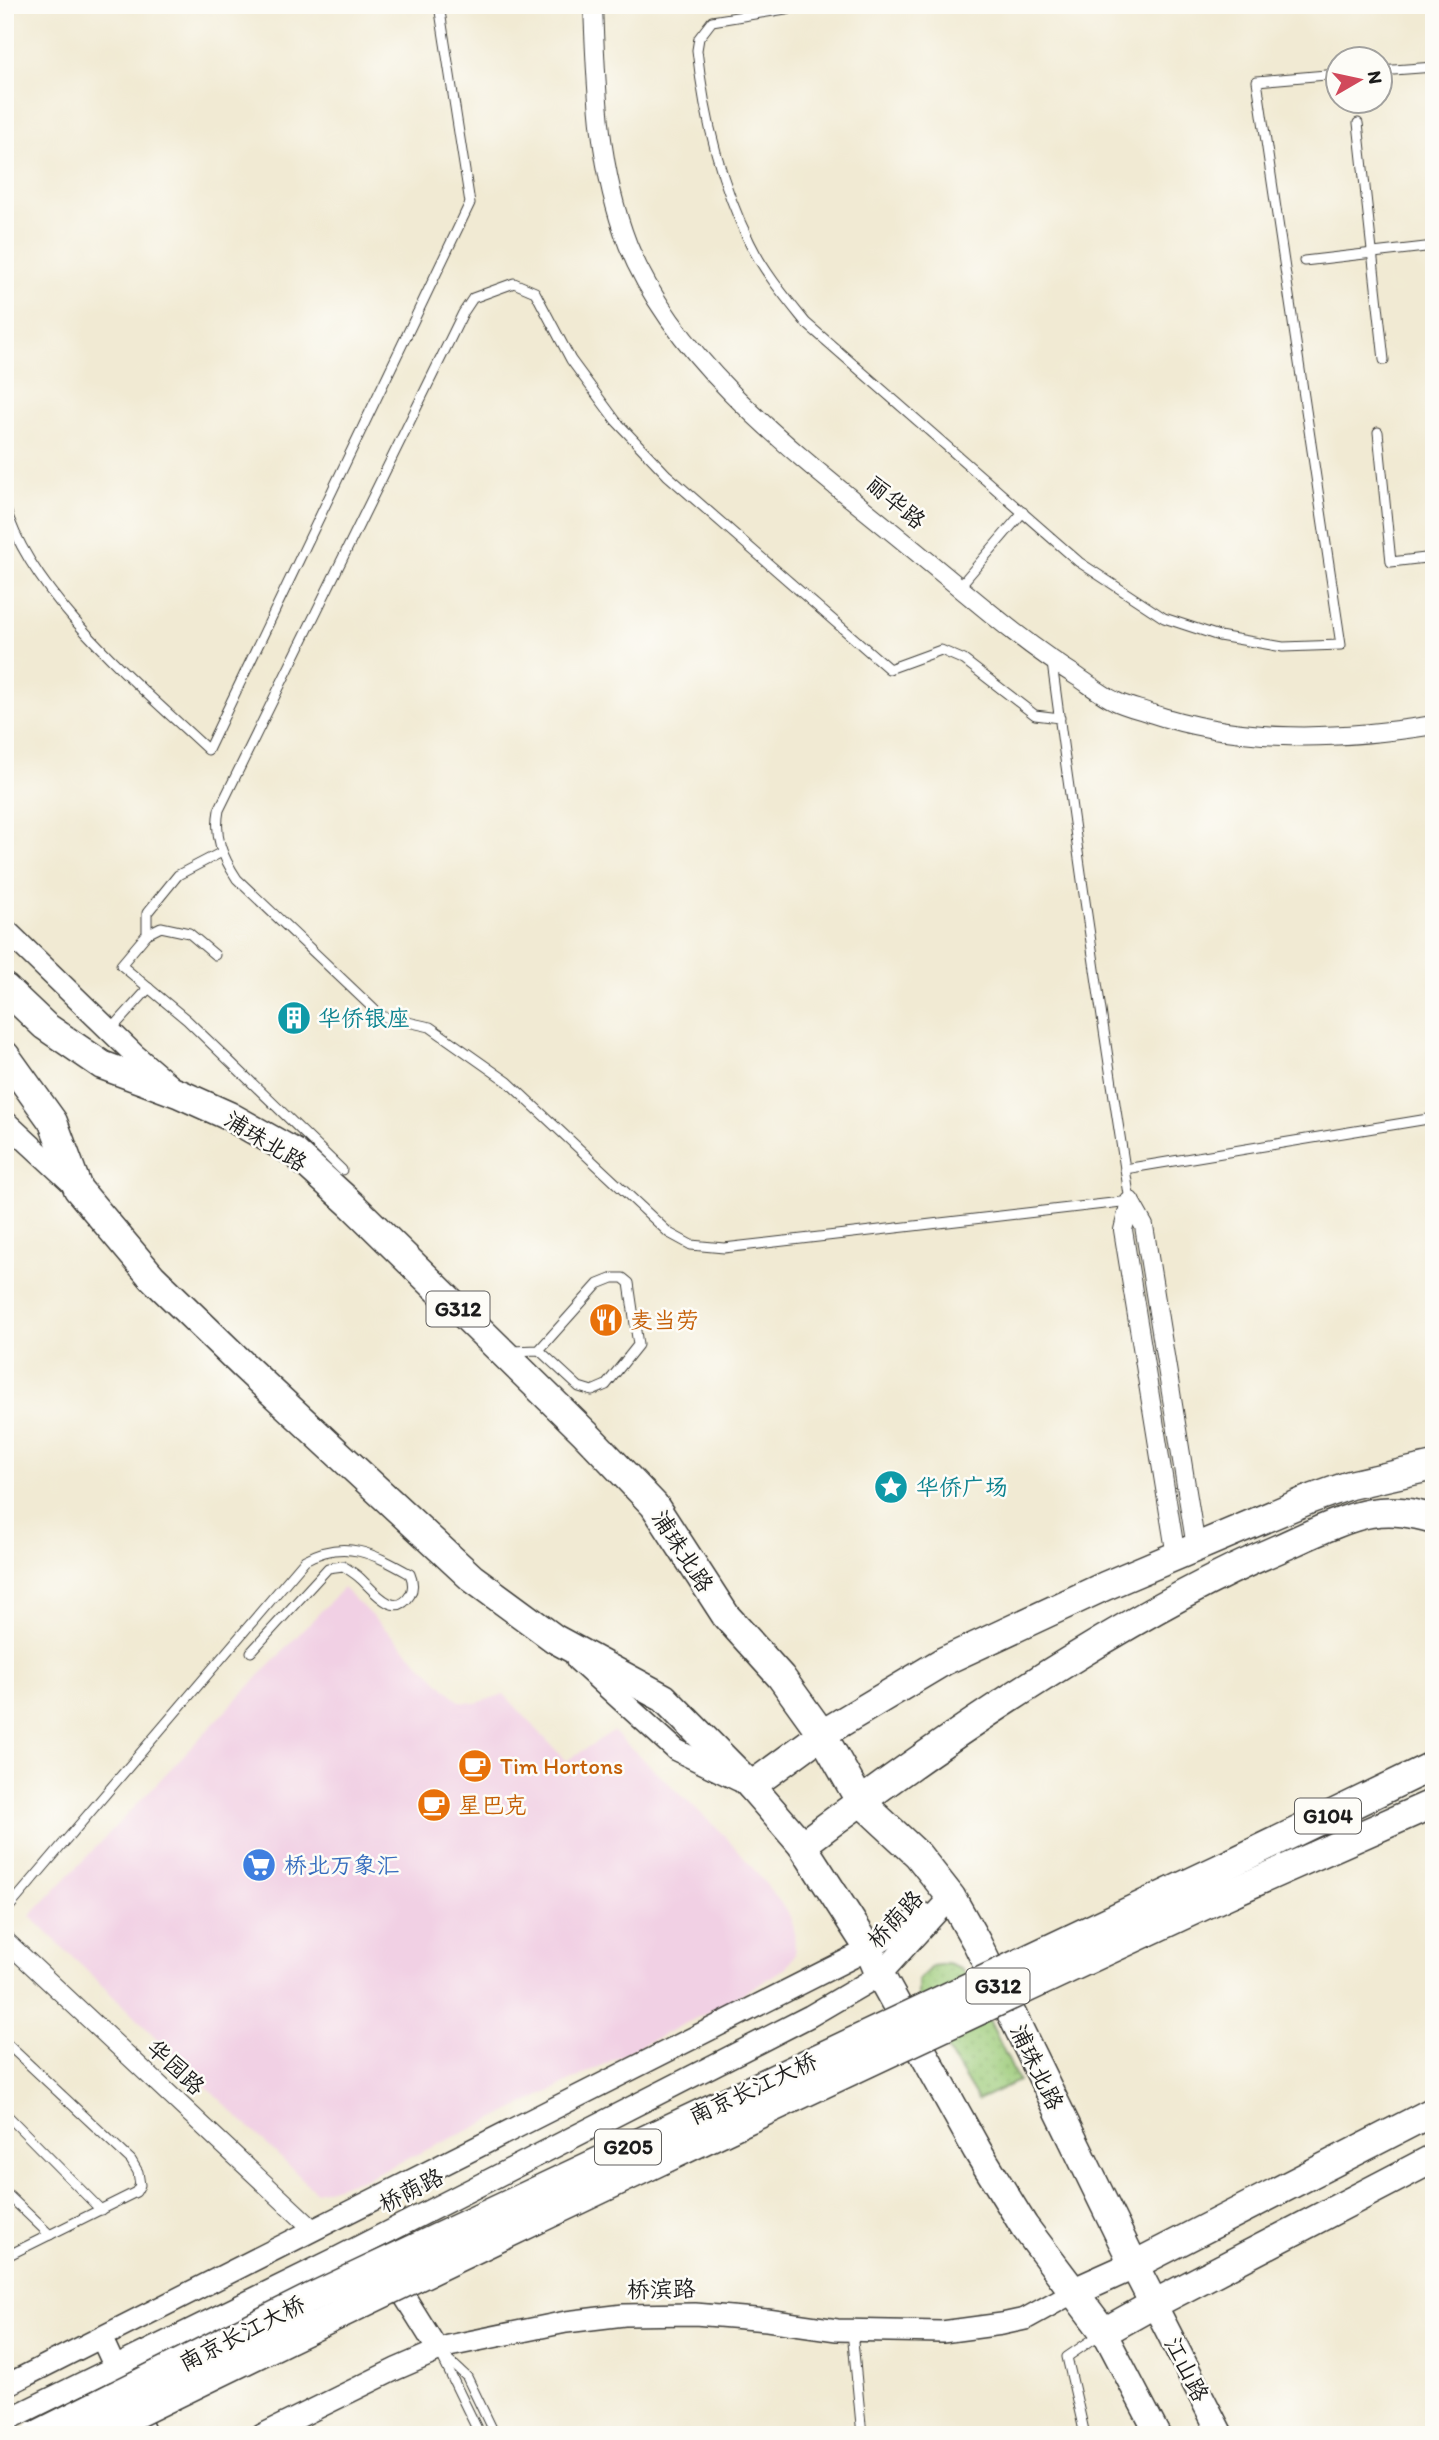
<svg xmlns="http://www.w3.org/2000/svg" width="1439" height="2440" viewBox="0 0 1439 2440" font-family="Itim,'LXGW WenKai TC',sans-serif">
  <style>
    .built { fill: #f1d0e4 }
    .grass { fill: url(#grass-dots); stroke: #5c744a; stroke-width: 2 }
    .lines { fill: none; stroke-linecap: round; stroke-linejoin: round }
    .service-casing { stroke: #3c3b37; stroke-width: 11 }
    .minor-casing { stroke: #3c3b37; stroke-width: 20 }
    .tertiary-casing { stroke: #3c3b37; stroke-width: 24 }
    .secondary-casing { stroke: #3c3b37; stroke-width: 27 }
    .primary-casing { stroke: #3c3b37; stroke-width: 31 }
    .trunk-casing { stroke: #3c3b37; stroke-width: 31 }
    .service { stroke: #fff; stroke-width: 9 }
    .minor { stroke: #fff; stroke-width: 18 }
    .tertiary { stroke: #fff; stroke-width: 21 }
    .secondary { stroke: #fff; stroke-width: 24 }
    .primary { stroke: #fff; stroke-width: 28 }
    .trunk { stroke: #fff; stroke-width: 28 }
    .trunk-bridge-casing { stroke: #3c3b37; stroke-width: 31; stroke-linecap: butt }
    .trunk-bridge { stroke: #fff; stroke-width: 28 }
    .labels { text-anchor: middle; stroke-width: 5; stroke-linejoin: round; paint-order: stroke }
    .shield { fill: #fdfcf7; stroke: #605f5e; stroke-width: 2 }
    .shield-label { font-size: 21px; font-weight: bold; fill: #1c1c1c }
    .street-label { font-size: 23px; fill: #1c1c1c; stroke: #fdfcf7 }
    .culture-label { font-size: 23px; fill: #0d838f; stroke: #fdfcf7; text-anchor: start }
    .food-label { font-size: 23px; fill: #c56008; stroke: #fdfcf7; text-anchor: start }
    .shop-label { font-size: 23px; fill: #366cbe; stroke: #fdfcf7; text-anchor: start }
  </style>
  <defs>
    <pattern id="grass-dots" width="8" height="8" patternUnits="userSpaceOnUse" patternTransform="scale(1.75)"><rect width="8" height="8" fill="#9ccb79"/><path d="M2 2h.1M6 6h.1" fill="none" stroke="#86ae68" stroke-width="1.8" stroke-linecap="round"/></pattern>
  </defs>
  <rect width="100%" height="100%" fill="#fdfcf7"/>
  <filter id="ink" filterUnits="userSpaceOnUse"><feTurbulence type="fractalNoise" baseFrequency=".0143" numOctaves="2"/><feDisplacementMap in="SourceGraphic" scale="14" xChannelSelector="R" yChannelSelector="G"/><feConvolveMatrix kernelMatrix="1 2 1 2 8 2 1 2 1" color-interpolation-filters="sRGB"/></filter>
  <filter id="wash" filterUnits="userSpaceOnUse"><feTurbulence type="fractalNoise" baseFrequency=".00686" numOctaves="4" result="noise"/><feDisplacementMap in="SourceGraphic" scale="28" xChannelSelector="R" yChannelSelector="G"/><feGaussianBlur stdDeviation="1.57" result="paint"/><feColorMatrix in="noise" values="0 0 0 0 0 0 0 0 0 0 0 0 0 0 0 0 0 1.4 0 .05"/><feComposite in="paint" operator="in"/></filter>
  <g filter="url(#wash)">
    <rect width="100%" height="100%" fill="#f1ead3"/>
    <polygon class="built" points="343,1588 460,1702 477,1703 504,1694 566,1761 613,1731 725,1836 753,1868 788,1912 794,1928 795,1954 786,1968 730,2001 521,2106 366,2178 316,2192 30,1916"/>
    <polygon class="grass" points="947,1964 960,1969 969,1977 1018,2081 978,2100 918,2002 918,1981 932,1966"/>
  </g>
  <g filter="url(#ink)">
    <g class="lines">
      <g class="service-casing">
        <g id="service">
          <path d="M 810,5 L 712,21 L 699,38 L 697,50 C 704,115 721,184 750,243 C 764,272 786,298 806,323 L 1079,562 L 1164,618 L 1219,636 L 1283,647 L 1341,645 L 1257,81 L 1338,74"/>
          <polyline points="1380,71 1434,67"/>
          <polyline points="1358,123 1384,360"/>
          <polyline points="1304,261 1434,246"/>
          <polyline points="1378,432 1391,562 1434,557"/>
          <path d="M 5,506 C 31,597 140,686 208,750 L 470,203 L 439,5"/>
          <polyline points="959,587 1023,512"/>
          <path d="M 1052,663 C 1076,843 1102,1022 1130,1201 L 724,1248 L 691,1245 L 669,1233 L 508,1082 L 430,1027 L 381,1016 L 237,879 C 222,856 214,837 219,810 L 463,313 L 473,298 L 514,283 L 535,292 L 571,360 L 616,421 L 667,475 L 889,669 L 941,650 L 964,660 L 1035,715 L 1060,718"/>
          <polyline points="147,934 147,913 178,875 222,852"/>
          <polyline points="215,955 189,933 161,927 147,934 121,965 187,1020 342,1170"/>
          <polyline points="110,1031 149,988"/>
          <polyline points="1125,1169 1434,1118"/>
          <polyline points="511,1351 539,1350 598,1284 613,1278 623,1278 629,1283 638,1345 606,1385 592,1391 579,1387 539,1350"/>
          <path d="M 5,1912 L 305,1560 C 345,1538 374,1554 410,1574 C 413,1581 414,1588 410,1595 C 395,1620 373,1590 361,1579 C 356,1574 349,1570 343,1566 L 328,1568 L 251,1652"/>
          <polyline points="5,2042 131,2160 138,2172 140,2185 136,2192 5,2257"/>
          <polyline points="5,2113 101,2210"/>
          <polyline points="5,2192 50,2235"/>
          <polyline points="852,2331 862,2435"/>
          <polyline points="440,2352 467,2377 495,2435"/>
          <polyline points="441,2355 480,2435"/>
          <polyline points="1085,2435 1067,2357 1102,2333"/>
        </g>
      </g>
      <g class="minor-casing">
        <g id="minor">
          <path d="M 593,5 C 596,86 598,168 628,245 C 681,375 820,471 925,559 C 975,600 1023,643 1078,677 C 1090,685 1102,695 1115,701 C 1125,706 1138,709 1150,713 C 1242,744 1339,740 1434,725"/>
          <polyline points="1130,1201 1123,1230 1176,1556"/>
          <polyline points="1130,1201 1144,1226 1196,1547"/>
          <polyline points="5,1940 313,2229"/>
        </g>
      </g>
      <g class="tertiary-casing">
        <g id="tertiary">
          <polyline points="5,929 135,1055 171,1086"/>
          <polyline points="5,1121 75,1186"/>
          <polyline points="577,1660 676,1750 738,1780"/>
          <polyline points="391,2275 438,2350"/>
          <polyline points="102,2339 146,2435"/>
          <polyline points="5,2386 869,1949 925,1914"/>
          <polyline points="5,2421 337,2258 810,2016 880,1975 951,1897"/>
          <polyline points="262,2435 396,2369 449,2346 566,2322 624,2315 695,2314 767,2320 837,2330 942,2332 1002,2324 1025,2319 1074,2292"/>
        </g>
      </g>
      <g class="secondary-casing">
        <g id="secondary">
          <polyline points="1154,2304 1221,2435"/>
          <polyline points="1104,2332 1158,2435"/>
        </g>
      </g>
      <g class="primary-casing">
        <g id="primary">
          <polyline points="5,988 45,1026 102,1065 180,1094 229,1116 295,1153 351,1204 585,1433 654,1505 726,1616 781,1677 822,1734 860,1801 918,1855 951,1897 977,1943 1134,2265"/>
          <polyline points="5,1055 53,1122 78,1189 152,1277 244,1366 472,1578 555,1639 664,1698 751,1786 822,1734 944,1661 1105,1586 1308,1500 1350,1485 1434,1466"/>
          <polyline points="802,1845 869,1949 880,1975 977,2150 1024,2226 1104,2332 1154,2304 1434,2158"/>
        </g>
      </g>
      <g class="trunk-casing">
        <g id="trunk">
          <path d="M 751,1786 L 802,1845 C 891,1778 982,1714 1077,1656 C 1142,1616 1207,1579 1278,1549 C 1303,1538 1345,1517 1371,1513 C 1393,1509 1413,1513 1434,1519"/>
          <polyline points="1223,1867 1434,1765"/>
          <polyline points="1233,1892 1434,1803"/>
          <polyline points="1134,2265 1154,2304"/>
          <polyline points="1074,2292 1134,2265 1434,2111"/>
        </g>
      </g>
      <use href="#service" class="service"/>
      <use href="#minor" class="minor"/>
      <use href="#tertiary" class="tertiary"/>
      <use href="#secondary" class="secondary"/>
      <use href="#primary" class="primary"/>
      <use href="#trunk" class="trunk"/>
      <g class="trunk-bridge-casing">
        <g id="trunk-bridge">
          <polyline points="37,2435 310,2298 1223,1867"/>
          <path d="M 92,2435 C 470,2249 851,2070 1233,1892"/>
        </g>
      </g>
      <use href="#trunk-bridge" class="trunk-bridge"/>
    </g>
  </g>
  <defs>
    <g id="building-disc" transform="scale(1.75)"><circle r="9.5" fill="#0f9aa8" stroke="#fdfcf7"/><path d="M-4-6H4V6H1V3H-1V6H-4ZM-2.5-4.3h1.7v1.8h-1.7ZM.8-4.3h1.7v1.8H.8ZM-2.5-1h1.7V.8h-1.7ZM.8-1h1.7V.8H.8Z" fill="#fff"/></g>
    <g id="restaurant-disc" transform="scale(1.75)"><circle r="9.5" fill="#e8710a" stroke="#fdfcf7"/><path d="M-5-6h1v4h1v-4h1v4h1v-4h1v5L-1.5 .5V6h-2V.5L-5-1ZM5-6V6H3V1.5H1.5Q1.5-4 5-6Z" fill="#fff"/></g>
    <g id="sight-disc" transform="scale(1.75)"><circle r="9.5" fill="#0f9aa8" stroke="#fdfcf7"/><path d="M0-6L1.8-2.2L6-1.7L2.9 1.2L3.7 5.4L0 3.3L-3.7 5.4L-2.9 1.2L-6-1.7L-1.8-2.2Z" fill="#fff"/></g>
    <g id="cafe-disc" transform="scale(1.75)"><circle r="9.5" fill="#e8710a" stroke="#fdfcf7"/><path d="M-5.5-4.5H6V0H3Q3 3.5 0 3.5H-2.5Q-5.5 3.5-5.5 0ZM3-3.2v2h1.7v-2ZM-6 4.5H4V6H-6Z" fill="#fff"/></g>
    <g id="supermarket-disc" transform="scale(1.75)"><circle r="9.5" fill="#3f7fe0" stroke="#fdfcf7"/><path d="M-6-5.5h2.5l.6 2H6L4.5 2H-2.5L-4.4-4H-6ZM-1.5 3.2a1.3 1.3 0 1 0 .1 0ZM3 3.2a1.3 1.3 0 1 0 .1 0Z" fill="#fff"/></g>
  </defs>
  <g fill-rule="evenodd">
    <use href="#building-disc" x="294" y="1018"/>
    <use href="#restaurant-disc" x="606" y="1320"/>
    <use href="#sight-disc" x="891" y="1487"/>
    <use href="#cafe-disc" x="475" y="1766"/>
    <use href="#cafe-disc" x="434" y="1805"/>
    <use href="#supermarket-disc" x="259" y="1865"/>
  </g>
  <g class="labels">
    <g class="shield">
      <rect x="426.5" y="1291.5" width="63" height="35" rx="5"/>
      <rect x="1295" y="1798.5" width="66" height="35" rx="5"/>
      <rect x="966.5" y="1968.5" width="63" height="35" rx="5"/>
      <rect x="595" y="2129.5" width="66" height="35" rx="5"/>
    </g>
    <g class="shield-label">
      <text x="458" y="1316">G312</text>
      <text x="1328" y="1823">G104</text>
      <text x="998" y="1993">G312</text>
      <text x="628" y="2154">G205</text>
    </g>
    <g class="street-label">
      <text transform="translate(896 502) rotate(40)" y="8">丽华路</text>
      <text transform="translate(266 1141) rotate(32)" y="8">浦珠北路</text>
      <text transform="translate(683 1551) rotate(57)" y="8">浦珠北路</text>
      <text transform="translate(895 1919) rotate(-47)" y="8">桥荫路</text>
      <text transform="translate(176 2067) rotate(43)" y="8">华园路</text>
      <text transform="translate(1037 2067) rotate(64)" y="8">浦珠北路</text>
      <text transform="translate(753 2088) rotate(-25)" y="8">南京长江大桥</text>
      <text transform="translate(411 2190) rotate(-27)" y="8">桥荫路</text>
      <text transform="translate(661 2289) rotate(-1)" y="8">桥滨路</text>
      <text transform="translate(242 2333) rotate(-27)" y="8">南京长江大桥</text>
      <text transform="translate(1187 2369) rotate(63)" y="8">江山路</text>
    </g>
    <g class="culture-label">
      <text x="318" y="1026">华侨银座</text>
      <text x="916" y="1495">华侨广场</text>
    </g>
    <g class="food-label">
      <text x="630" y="1328">麦当劳</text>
      <text x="500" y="1774">Tim Hortons</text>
      <text x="458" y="1813">星巴克</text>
    </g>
    <g class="shop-label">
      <text x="284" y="1873">桥北万象汇</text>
    </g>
  </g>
  <rect width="1439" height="2440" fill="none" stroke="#fdfcf7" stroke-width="28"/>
  <g transform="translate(1359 80) rotate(81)"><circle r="33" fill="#fdfcf7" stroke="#a3a29f" stroke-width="2"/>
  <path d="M0-5L12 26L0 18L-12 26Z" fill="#d1495b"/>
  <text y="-10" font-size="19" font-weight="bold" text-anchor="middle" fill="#1c1c1c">N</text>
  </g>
</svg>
